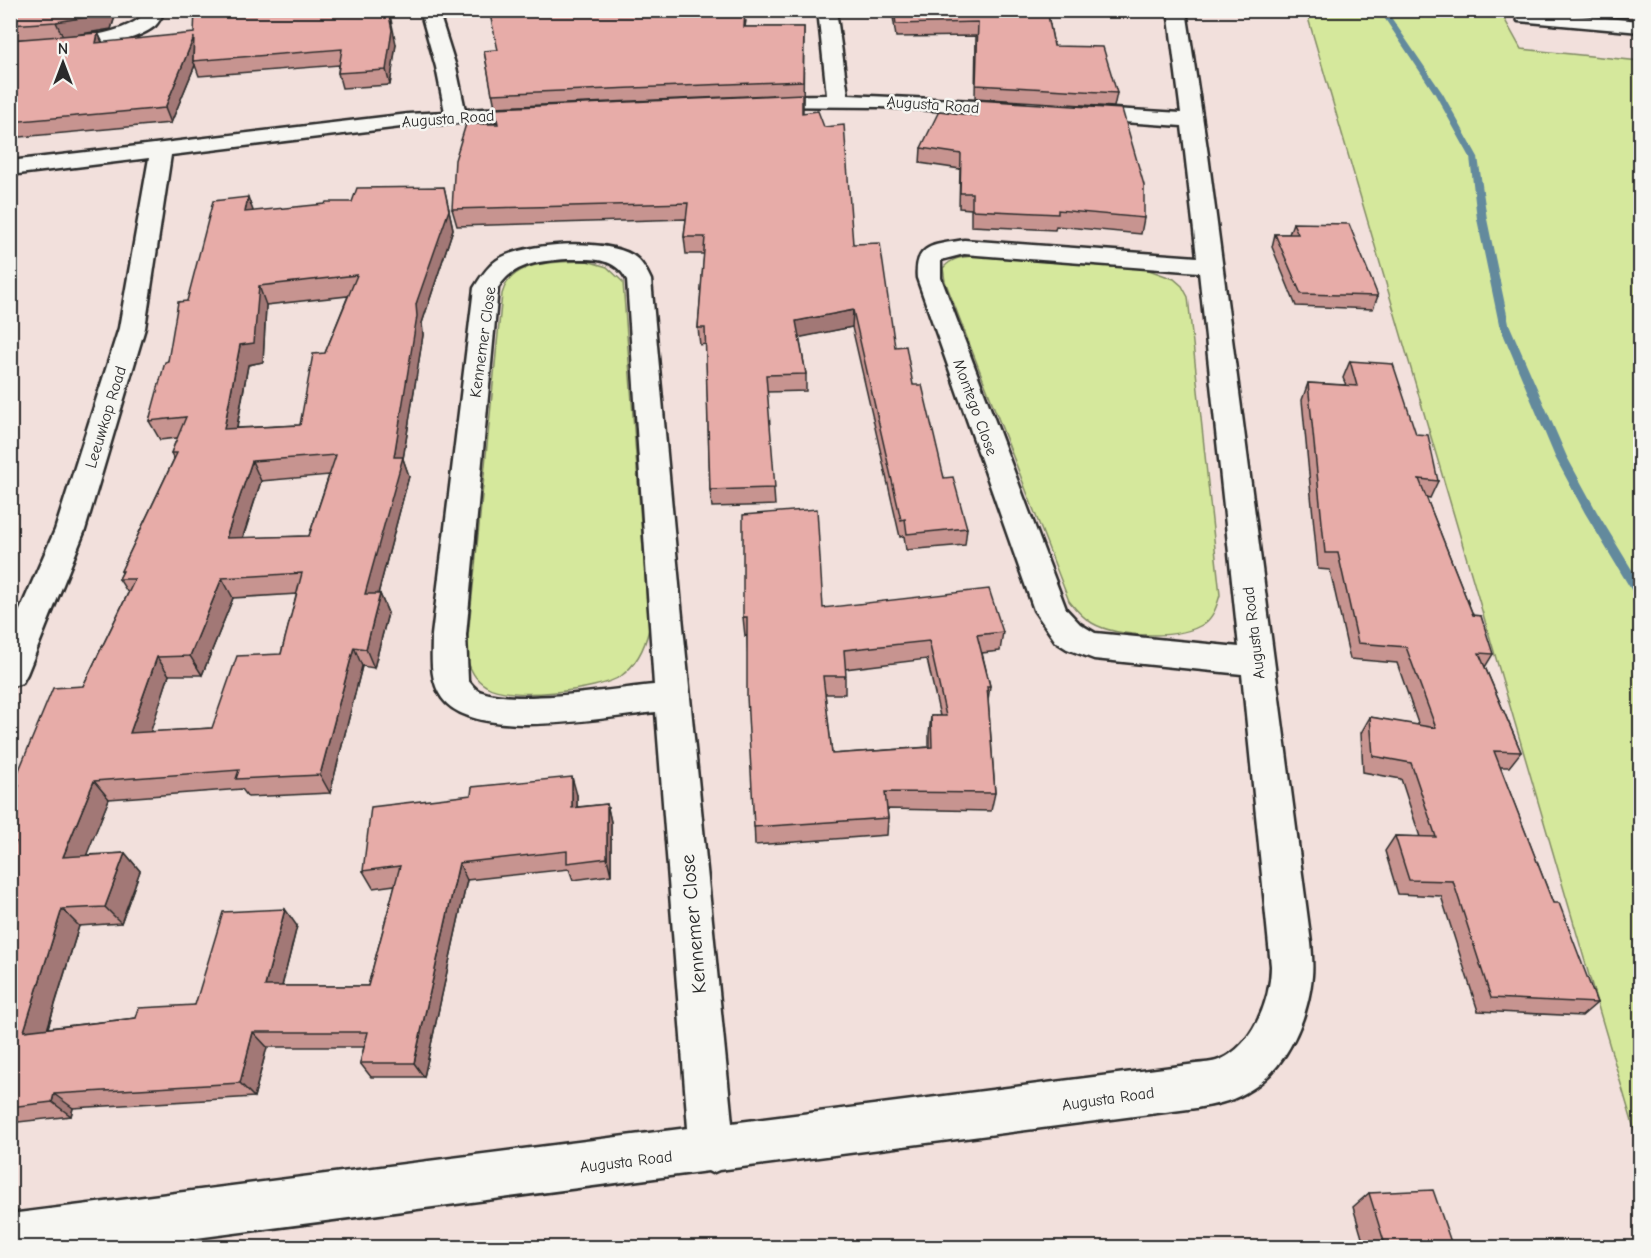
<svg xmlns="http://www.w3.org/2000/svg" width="1651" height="1258" viewBox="0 0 1651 1258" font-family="'Comic Neue',sans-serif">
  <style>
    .green { fill: #d5e89c; stroke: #808a64; stroke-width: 1.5 }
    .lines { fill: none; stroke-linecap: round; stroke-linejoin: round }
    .stream { fill: #638a9d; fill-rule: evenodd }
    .minor-casing { stroke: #2b2b2b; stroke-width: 5 }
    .minor { fill: #f6f6f2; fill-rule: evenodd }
    .wall { fill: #c79490; stroke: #2b2b2b; stroke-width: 1.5; fill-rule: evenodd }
    .shaded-wall { fill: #a27876; stroke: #2b2b2b; stroke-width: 1.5 }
    .building { fill: #e7aca8; stroke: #2b2b2b; stroke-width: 1.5; fill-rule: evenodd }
    .labels { text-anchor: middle; stroke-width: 5; stroke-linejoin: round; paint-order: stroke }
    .street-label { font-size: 16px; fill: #2b2b2b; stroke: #f6f6f2 }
    .near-street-label { font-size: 20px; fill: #2b2b2b; stroke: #f6f6f2 }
  </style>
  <rect width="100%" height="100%" fill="#f2e0dc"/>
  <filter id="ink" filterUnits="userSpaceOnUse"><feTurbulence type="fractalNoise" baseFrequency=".0167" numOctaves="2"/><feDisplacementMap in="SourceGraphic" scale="12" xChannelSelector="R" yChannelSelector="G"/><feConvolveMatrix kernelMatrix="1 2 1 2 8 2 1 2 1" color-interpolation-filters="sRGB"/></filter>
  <g filter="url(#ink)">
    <g class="green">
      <polygon points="1306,11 1500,11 1521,49 1640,61 1640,1149"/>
      <path d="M 974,256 L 1146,269 L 1174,279 L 1182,286 L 1188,297 L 1220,595 C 1217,605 1214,616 1205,623 C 1181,640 1117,638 1092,623 C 1082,617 1076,610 1069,601 L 945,281 L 943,268 C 952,258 961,257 974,256 Z"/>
      <path d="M 587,261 L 607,267 L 623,282 L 649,629 C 645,647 636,665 621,676 C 599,691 508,701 486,686 C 474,679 471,670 466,657 L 502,294 C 511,259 558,262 587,261 Z"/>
    </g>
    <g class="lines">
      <polygon class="stream" points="1379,10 1386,10 1443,94 1478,157 1487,219 1509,324 1567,457 1597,512 1640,583 1640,598 1635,596 1585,513 1555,457 1499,324 1477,219 1470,157 1435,94"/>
      <g class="minor-casing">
        <g id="minor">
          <path d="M 147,10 L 165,10 C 162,16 159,22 155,26 C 125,50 48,51 10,54 L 10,42 C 43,40 128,41 147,10 Z"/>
          <polygon points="420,10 438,10 456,67 465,110 540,106 547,108 550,112 547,116 540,118 409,126 171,155 145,328 85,530 27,674 22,683 10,687 10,633 55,530 119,328 149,158 10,175 10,161 409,114 445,112 436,67"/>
          <polygon points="818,10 836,10 848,95 1019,103 1026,105 1029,109 1026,113 1019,115 881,107 752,106 749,102 752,98 759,96 827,95"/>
          <path d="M 1168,10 L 1186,10 L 1208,155 L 1311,943 C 1312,954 1313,965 1312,976 C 1308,1020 1285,1072 1245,1093 C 1230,1102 1213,1105 1196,1108 L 719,1170 L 712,1173 L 708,1171 L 120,1248 L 10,1248 L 10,1214 L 688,1128 L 656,712 C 606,717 474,743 442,698 C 429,679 432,657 432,635 L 474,288 C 480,278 487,267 497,260 C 525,242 604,238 632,255 C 641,260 647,271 651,280 L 681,606 L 732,1123 L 1196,1064 C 1203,1063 1212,1063 1219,1060 C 1253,1047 1271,999 1271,966 L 1242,674 L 1094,659 L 1067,649 L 1056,642 L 1034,610 L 917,278 C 914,243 936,245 964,240 L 1197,257 L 1182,126 L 1079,119 L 1072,117 L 1069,113 L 1072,109 L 1079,107 L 1181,113 ZM 964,254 L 1199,272 L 1239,647 L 1095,633 L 1080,624 L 1066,609 L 941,278 L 941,260 ZM 567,259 C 590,259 615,256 627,280 L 654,685 C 612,689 519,705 482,692 C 476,691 472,685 468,680 L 466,635 L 498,288 C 513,263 541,261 567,259 Z"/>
          <polygon points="1525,11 1640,21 1640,32 1518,21 1516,17 1518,13"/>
        </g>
      </g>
      <use href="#minor" class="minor"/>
    </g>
    <g class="wall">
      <polygon points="10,10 117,10 111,29 78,34 98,33 103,43 396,44 390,85 342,88 338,73 339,65 199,76 195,65 171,123 10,138 10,40 25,39 10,40"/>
      <polygon points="892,10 1047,10 1054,46 1117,93 1114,107 975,98 976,36 896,37"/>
      <polygon points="643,12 746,21 745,27 804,27 803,113 853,244 895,347 913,385 944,478 967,528 965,545 906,550 904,536 900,537 852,327 799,337 806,374 806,391 767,392 775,505 712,507 710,490 706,344 700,345 698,328 704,254 686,254 684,237 686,219 457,226 452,209 498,124 773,95 495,107 484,51 498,50"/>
      <polygon points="976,100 1144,218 1141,234 1056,226 1055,230 971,226 971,209 959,208 960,169 920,163 921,148 974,116"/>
      <path d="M 448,206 L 453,229 L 422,323 L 423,335 L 403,459 L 409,476 L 378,594 L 380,594 L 388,613 L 374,668 L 362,666 L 330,793 L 248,797 L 242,789 L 109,799 L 86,855 L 125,853 L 140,871 L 121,923 L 79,926 L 48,1028 L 136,1018 L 195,1005 L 297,926 L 282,986 L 368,986 L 395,885 L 373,888 L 363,871 L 577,795 L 577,807 L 607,804 L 611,822 L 611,875 L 573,880 L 569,869 L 467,880 L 424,1077 L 371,1077 L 360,1063 L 364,1047 L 267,1047 L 254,1097 L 73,1108 L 71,1116 L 10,1123 L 10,806 L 17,792 L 12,787 L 83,686 L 128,593 L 119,579 L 122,573 L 121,571 L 174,459 L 171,453 L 177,438 L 160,440 L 149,421 L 187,301 L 253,212 ZM 348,296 L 325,353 L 300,425 L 237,428 L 248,365 L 263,362 L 266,305 ZM 329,475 L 309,536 L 243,538 L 261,481 ZM 297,594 L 281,654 L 212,728 L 150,732 L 169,675 L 202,675 L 233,598 Z"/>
      <polygon points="1293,223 1378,296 1373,309 1296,306 1272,247 1275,234 1289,234"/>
      <polygon points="1350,361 1416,434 1438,481 1430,498 1426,497 1473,615 1493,654 1485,667 1521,752 1509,767 1500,767 1553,903 1597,1003 1582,1016 1478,1011 1441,896 1398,894 1385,851 1395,836 1420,837 1401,779 1363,772 1361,733 1370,717 1419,726 1397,663 1350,659 1330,570 1318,569 1302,400 1308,383 1346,385 1343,378"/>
      <path d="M 823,608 L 1003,632 L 1000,651 L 982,653 L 990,686 L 988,700 L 995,793 L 991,811 L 887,809 L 888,818 L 887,835 L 755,845 L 747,635 L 745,636 L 743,617 ZM 927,659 L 940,716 L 931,716 L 929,734 L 929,747 L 832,754 L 825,694 L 845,694 L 845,669 Z"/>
      <polygon points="1369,1193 1453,1248 1365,1248 1353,1207"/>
    </g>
    <g class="shaded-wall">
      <polygon points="106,10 117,10 111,29 63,37 56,22"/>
      <polygon points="388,10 389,10 396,44 390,85 386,70"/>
      <polygon points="98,33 104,47 96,43"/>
      <polygon points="194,37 193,61 195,65 171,123 165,108"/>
      <polygon points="444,187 453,229 422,323 423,335 403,459 409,476 373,613 365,594 394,457 416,304"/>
      <polygon points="248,197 255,216 245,212"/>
      <polygon points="259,286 266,305 263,362 248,365 233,448 224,429 240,345"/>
      <polygon points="853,310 852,327 797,338 796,321"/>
      <polygon points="252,461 261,481 236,558 226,538"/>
      <polygon points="222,578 233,598 202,675 190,656"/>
      <polygon points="380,594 388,613 374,668 366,649"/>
      <polygon points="354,647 362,666 330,793 320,775"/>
      <polygon points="157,657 169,675 144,752 130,733"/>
      <polygon points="572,777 577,795 577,826 572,808"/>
      <polygon points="94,781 109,799 79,874 63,857"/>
      <polygon points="607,804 611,822 611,875 607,858"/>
      <polygon points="125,853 140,871 121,923 105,907"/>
      <polygon points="459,863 467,880 424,1077 414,1063"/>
      <polygon points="62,909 79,926 42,1046 24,1031"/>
      <polygon points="285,909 297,926 278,1002 265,986"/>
      <polygon points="253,1032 267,1047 254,1097 240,1083"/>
      <polygon points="54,1094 73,1108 71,1116 52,1102"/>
    </g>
    <g class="building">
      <polygon points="10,10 106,10 105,14 56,22 10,25"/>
      <polygon points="195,10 388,10 392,30 386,70 338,73 342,49 193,61 194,37 165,108 10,122 10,40 98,33 96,43 194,33"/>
      <polygon points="489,10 642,10 643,12 683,10 745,10 744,27 804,27 803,81 492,94 484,51 498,50"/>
      <polygon points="894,10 1047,10 1054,46 1103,47 1117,93 976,85 978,22 896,24"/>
      <polygon points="802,94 802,113 818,111 824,127 844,125 853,244 880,243 895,347 906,346 913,385 922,385 944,478 953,477 967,528 907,534 905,519 901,520 853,310 796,321 806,374 766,375 775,488 710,490 705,328 698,328 705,237 684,237 688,203 452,209 455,160 466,124 498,124 495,108"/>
      <polygon points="976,100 1122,109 1144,185 1144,218 1058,210 1058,214 972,210 972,193 960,193 961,154 921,148 939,111 976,116"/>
      <path d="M 444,187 L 449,210 L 416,304 L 417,316 L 394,457 L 403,457 L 365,594 L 380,594 L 366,649 L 354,647 L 320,775 L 236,779 L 239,770 L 94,781 L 63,857 L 125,853 L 105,907 L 62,909 L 24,1031 L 136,1018 L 139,1008 L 195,1005 L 223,912 L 285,909 L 265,986 L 368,986 L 400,866 L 363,871 L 371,807 L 471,795 L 472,787 L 572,777 L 572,808 L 607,804 L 607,858 L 567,863 L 567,851 L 459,863 L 414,1063 L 360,1063 L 368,1032 L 253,1032 L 240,1083 L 54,1094 L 52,1102 L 10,1107 L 10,854 L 16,842 L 10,842 L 10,806 L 19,786 L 12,787 L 53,688 L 83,686 L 135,579 L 119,579 L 123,571 L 121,571 L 177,453 L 171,453 L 186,417 L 149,421 L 165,362 L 168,361 L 178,302 L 187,301 L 213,201 L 248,197 L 245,212 L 325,204 L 326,202 L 352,202 L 357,188 ZM 357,275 L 325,353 L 313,354 L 300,425 L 224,429 L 240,345 L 254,343 L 259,286 ZM 336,455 L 309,536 L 226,538 L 252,461 ZM 302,573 L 281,654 L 237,656 L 212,728 L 130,733 L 157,657 L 190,656 L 222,578 Z"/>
      <polygon points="1293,223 1349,224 1378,296 1301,294 1275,234 1298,234"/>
      <polygon points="1350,361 1393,364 1416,434 1428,435 1438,481 1419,479 1473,615 1481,616 1493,654 1479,653 1521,752 1494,751 1553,903 1559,903 1597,1003 1491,998 1453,881 1409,880 1395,836 1436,837 1411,763 1373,756 1370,717 1436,728 1406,647 1358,643 1338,553 1325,553 1308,383 1357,386"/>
      <path d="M 817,509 L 823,608 L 989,589 L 1003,632 L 977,635 L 990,686 L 987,686 L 995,793 L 885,792 L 888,818 L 754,827 L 747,696 L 747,617 L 743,617 L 743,515 ZM 929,641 L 946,716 L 931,716 L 932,747 L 832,754 L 823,676 L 846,676 L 844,650 Z"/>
      <polygon points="1433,1190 1453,1248 1386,1248 1369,1193"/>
      <polygon points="1035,1245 1035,1248 972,1248 972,1246"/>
    </g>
  </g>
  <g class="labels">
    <g class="street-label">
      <text transform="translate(933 104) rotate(4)" y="6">Augusta Road</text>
      <text transform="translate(448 118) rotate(-4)" y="6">Augusta Road</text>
      <text transform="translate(482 342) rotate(-82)" y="6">Kennemer Close</text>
      <text transform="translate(976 407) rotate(70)" y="6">Montego Close</text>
      <text transform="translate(105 417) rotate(-73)" y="6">Leeuwkop Road</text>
      <text transform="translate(1253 633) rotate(-97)" y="6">Augusta Road</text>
      <text transform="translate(1108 1098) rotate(-8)" y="6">Augusta Road</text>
      <text transform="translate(626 1161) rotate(-7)" y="6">Augusta Road</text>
    </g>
    <g class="near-street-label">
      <text transform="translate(693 924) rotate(-95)" y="7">Kennemer Close</text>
    </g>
  </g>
  <rect width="1651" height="1258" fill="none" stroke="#f6f6f2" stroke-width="36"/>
  <rect x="18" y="18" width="1615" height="1222" fill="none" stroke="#2b2b2b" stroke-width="2" filter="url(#ink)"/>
  <g transform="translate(63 63)" stroke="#f6f6f2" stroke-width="4.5" paint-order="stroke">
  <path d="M0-4.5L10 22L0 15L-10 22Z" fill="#2b2b2b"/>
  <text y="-9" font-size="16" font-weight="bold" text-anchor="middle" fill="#2b2b2b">N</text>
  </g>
</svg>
